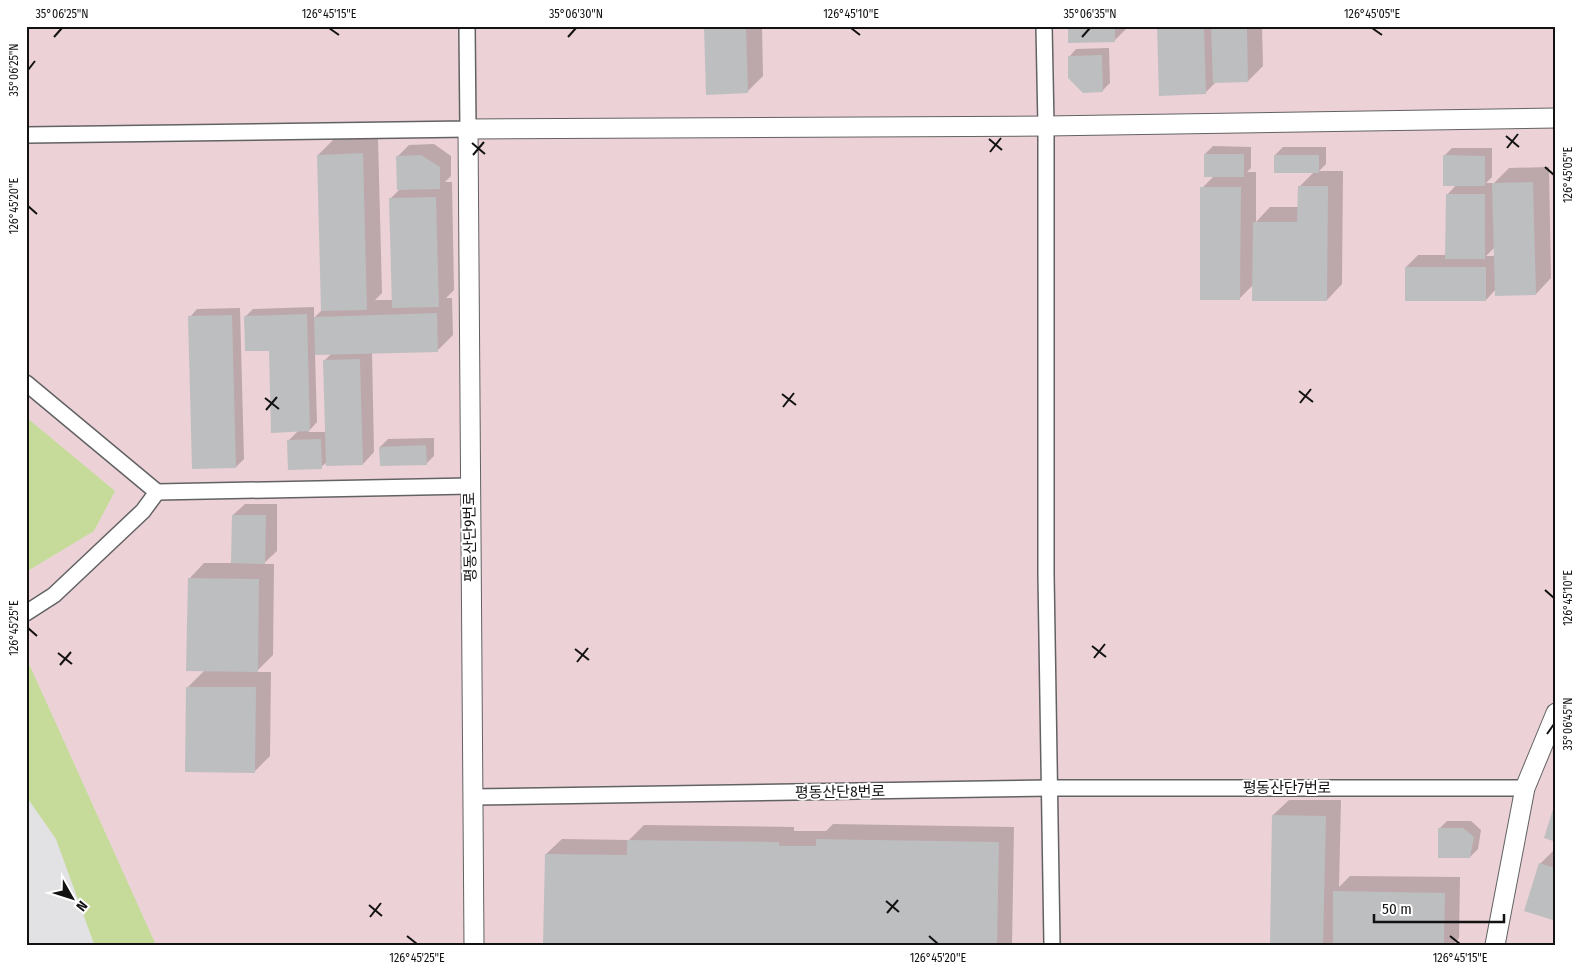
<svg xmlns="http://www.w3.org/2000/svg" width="1582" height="971" viewBox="0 0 1582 971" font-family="'Fira Sans Condensed','Noto Sans KR',sans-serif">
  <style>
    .industrial { fill: #ecd1d6 }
    .green { fill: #c6da99 }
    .shadow { fill: #0003; fill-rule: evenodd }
    .building { fill: #bdbec0 }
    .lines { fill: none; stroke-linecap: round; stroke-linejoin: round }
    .minor-casing { stroke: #626264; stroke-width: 18 }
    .tertiary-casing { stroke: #626264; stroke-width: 21 }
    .minor { stroke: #fff; stroke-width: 15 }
    .tertiary { stroke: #fff; stroke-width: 19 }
    .ticks { fill: none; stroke: #121212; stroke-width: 2 }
    .labels { text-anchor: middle; stroke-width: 4; stroke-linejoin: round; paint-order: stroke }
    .street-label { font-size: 15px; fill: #121212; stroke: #fff }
    .neatline { fill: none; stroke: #121212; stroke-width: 2 }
    .ticks-label { font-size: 12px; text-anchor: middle; fill: #121212 }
  </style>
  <rect width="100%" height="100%" fill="#e2e2e4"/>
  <polygon class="industrial" points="26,26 1556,26 1556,945 156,945 30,666 26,646 26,572 94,531 115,491 26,417"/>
  <g class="green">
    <polygon points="26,417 115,491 94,531 26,572"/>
    <polygon points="26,664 30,666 156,945 95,945 93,941 56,839 26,796"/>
  </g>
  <g class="shadow">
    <polygon points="706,26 762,26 763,76 747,92"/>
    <polygon points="1069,26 1129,26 1115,40"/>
    <polygon points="1159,26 1262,26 1263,66 1248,81 1216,82 1205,93"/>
    <polygon points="1109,48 1110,83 1102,91 1069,57 1076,49"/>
    <path d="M 378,138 L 382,293 L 375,300 L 393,300 L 390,199 L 400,189 L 397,157 L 409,145 L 434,144 L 451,156 L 451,176 L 445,182 L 452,182 L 454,290 L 446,298 L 452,298 L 453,335 L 438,350 L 372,352 L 374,452 L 363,464 L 327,462 L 321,467 L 289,440 L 298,431 L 270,349 L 245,317 L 253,309 L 314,307 L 314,318 L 322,310 L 318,155 L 334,139 ZM 315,354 L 331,354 L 324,361 L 326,432 L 308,432 L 317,422 Z"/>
    <polygon points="1213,146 1251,147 1251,168 1247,172 1256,172 1256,222 1270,207 1299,207 1299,187 1314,172 1275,155 1283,147 1326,147 1326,164 1319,171 1343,171 1342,284 1327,300 1254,284 1239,299 1202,188 1214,176 1205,154"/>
    <path d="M 1452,148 L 1492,148 L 1492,177 L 1486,183 L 1494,183 L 1509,168 L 1549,167 L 1551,278 L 1536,294 L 1496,289 L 1486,300 L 1406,267 L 1418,255 L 1446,255 L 1447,195 L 1457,184 L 1444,156 ZM 1495,247 L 1495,256 L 1486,256 Z"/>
    <polygon points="240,308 244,459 236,467 190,317 197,309"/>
    <polygon points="434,438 434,456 426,464 380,447 388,439"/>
    <polygon points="245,504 277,504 277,551 263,564 274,564 273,655 256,672 271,672 270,756 255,771 188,687 205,670 189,579 204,563 233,563 233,515"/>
    <polygon points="1289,800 1341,800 1339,887 1350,876 1460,877 1459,938 1453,945 1271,945 1273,815"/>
    <polygon points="1447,821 1471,821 1481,830 1478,849 1470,857 1440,828"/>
    <polygon points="833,824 1014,827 1012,945 545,945 546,854 562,839 629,840 644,825 794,827 794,831 826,831"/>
    <polygon points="1556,848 1556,920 1540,864"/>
  </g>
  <g class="building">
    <polygon points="704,26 746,26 748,93 706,95"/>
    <polygon points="1068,26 1115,26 1115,42 1068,43"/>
    <polygon points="1157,26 1204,26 1206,94 1159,96"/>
    <polygon points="1211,26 1247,26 1248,82 1213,83"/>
    <polygon points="1102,55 1103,92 1083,93 1068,78 1068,56"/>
    <polygon points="363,153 367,310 321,311 317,155"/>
    <rect x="1204" y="154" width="40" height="23"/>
    <polygon points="421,155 440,167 440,189 397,190 396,156"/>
    <rect x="1274" y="155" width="45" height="18"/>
    <polygon points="1443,155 1485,156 1485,186 1443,186"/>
    <polygon points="1533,182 1536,295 1495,296 1492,183"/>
    <polygon points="1298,186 1328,186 1327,301 1252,301 1253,222 1297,222"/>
    <polygon points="1200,187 1241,187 1240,300 1200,300"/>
    <polygon points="1446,194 1485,194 1485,259 1445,259"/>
    <polygon points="436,197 439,307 392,308 389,198"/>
    <rect x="1405" y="267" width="81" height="34"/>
    <polygon points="437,313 438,352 315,355 314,317"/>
    <polygon points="307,314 310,431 271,433 269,351 245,351 244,316"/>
    <polygon points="232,315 236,468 192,469 188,316"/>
    <polygon points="360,359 363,465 326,466 323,360"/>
    <polygon points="321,439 322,469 288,470 287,440"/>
    <polygon points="426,445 427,465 380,466 379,447"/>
    <polygon points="232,515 266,515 265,564 231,563"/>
    <polygon points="188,578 259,579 258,672 186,671"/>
    <polygon points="186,687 256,687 255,773 185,772"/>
    <polygon points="1555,803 1556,803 1556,842 1544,838"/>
    <polygon points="1272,815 1326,816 1323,945 1270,945"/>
    <polygon points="1438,828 1463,828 1474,837 1470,858 1438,858"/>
    <polygon points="816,839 999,842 997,945 543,945 545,854 627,855 627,840 779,842 779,846 816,846"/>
    <polygon points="1539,863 1556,868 1556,921 1524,911"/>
    <polygon points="1333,891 1445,893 1444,945 1333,945"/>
  </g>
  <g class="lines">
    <g class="minor-casing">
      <g id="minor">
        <polyline points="1044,26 1046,126 1046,575 1052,945"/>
        <polyline points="26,135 468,129 467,26"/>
        <polyline points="26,383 157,492 143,511 54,595 26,613"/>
        <polyline points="157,492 470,486"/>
        <polyline points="473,797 1050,788 1525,788"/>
      </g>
    </g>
    <g class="tertiary-casing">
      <g id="tertiary">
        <polyline points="474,945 468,129 1046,126 1556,118"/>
        <polyline points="1495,945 1525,788 1556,713"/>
      </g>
    </g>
    <use href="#minor" class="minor"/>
    <use href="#tertiary" class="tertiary"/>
  </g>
  <path class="ticks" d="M 329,28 L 339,35M 851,28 L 860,35M 1372,28 L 1382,35M 54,37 L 62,28M 568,37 L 576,28M 1082,37 L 1090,28M 28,70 L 35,61M 1506,136 L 1519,147M 989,139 L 1002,150M 472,143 L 485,154M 1507,148 L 1518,134M 990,152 L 1001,138M 473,155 L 484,142M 1545,167 L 1554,175M 28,206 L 37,214M 1299,391 L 1313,402M 782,394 L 796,405M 265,398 L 279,409M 1300,403 L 1311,389M 783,407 L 794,393M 266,410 L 277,397M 1545,590 L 1554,598M 28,628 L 37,636M 1092,646 L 1106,657M 575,649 L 589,660M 58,653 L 72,664M 1094,658 L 1105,644M 577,662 L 588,648M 60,665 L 71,652M 1547,734 L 1554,724M 886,901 L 899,912M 369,905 L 382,916M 887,913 L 898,900M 370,917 L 381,903M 407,936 L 417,944M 929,936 L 938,944M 1450,936 L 1460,944"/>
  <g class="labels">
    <g class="street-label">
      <text transform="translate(470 537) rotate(-91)" y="5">평동산단9번로</text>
      <text x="1287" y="793">평동산단7번로</text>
      <text transform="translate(840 792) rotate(-1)" y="5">평동산단8번로</text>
    </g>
  </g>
  <rect width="1582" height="971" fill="none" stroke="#ffffff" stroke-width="55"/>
  <g transform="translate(72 898) rotate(129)" stroke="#ffffff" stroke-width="4" paint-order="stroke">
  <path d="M0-4L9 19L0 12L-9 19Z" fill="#121212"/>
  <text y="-8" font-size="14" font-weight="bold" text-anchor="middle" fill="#121212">N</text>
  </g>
  <path d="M1374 914v8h130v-8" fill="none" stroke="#121212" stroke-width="2.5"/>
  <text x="1382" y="914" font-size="15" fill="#121212" stroke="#ffffff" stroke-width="4" paint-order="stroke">50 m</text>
  <rect x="28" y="28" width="1526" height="916" class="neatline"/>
  <g class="ticks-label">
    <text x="62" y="18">35°06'25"N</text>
    <text x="329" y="18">126°45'15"E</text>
    <text x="576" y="18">35°06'30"N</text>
    <text x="851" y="18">126°45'10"E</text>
    <text x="1090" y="18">35°06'35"N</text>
    <text x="1372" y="18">126°45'05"E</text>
    <text transform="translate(14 70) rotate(-90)" y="4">35°06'25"N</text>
    <text transform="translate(1568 175) rotate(-90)" y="4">126°45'05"E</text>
    <text transform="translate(14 206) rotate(-90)" y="4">126°45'20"E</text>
    <text transform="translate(1568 598) rotate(-90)" y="4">126°45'10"E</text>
    <text transform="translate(14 628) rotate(-90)" y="4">126°45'25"E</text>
    <text transform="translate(1568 724) rotate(-90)" y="4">35°06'45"N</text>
    <text x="417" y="962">126°45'25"E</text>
    <text x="938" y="962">126°45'20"E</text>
    <text x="1460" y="962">126°45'15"E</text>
  </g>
</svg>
